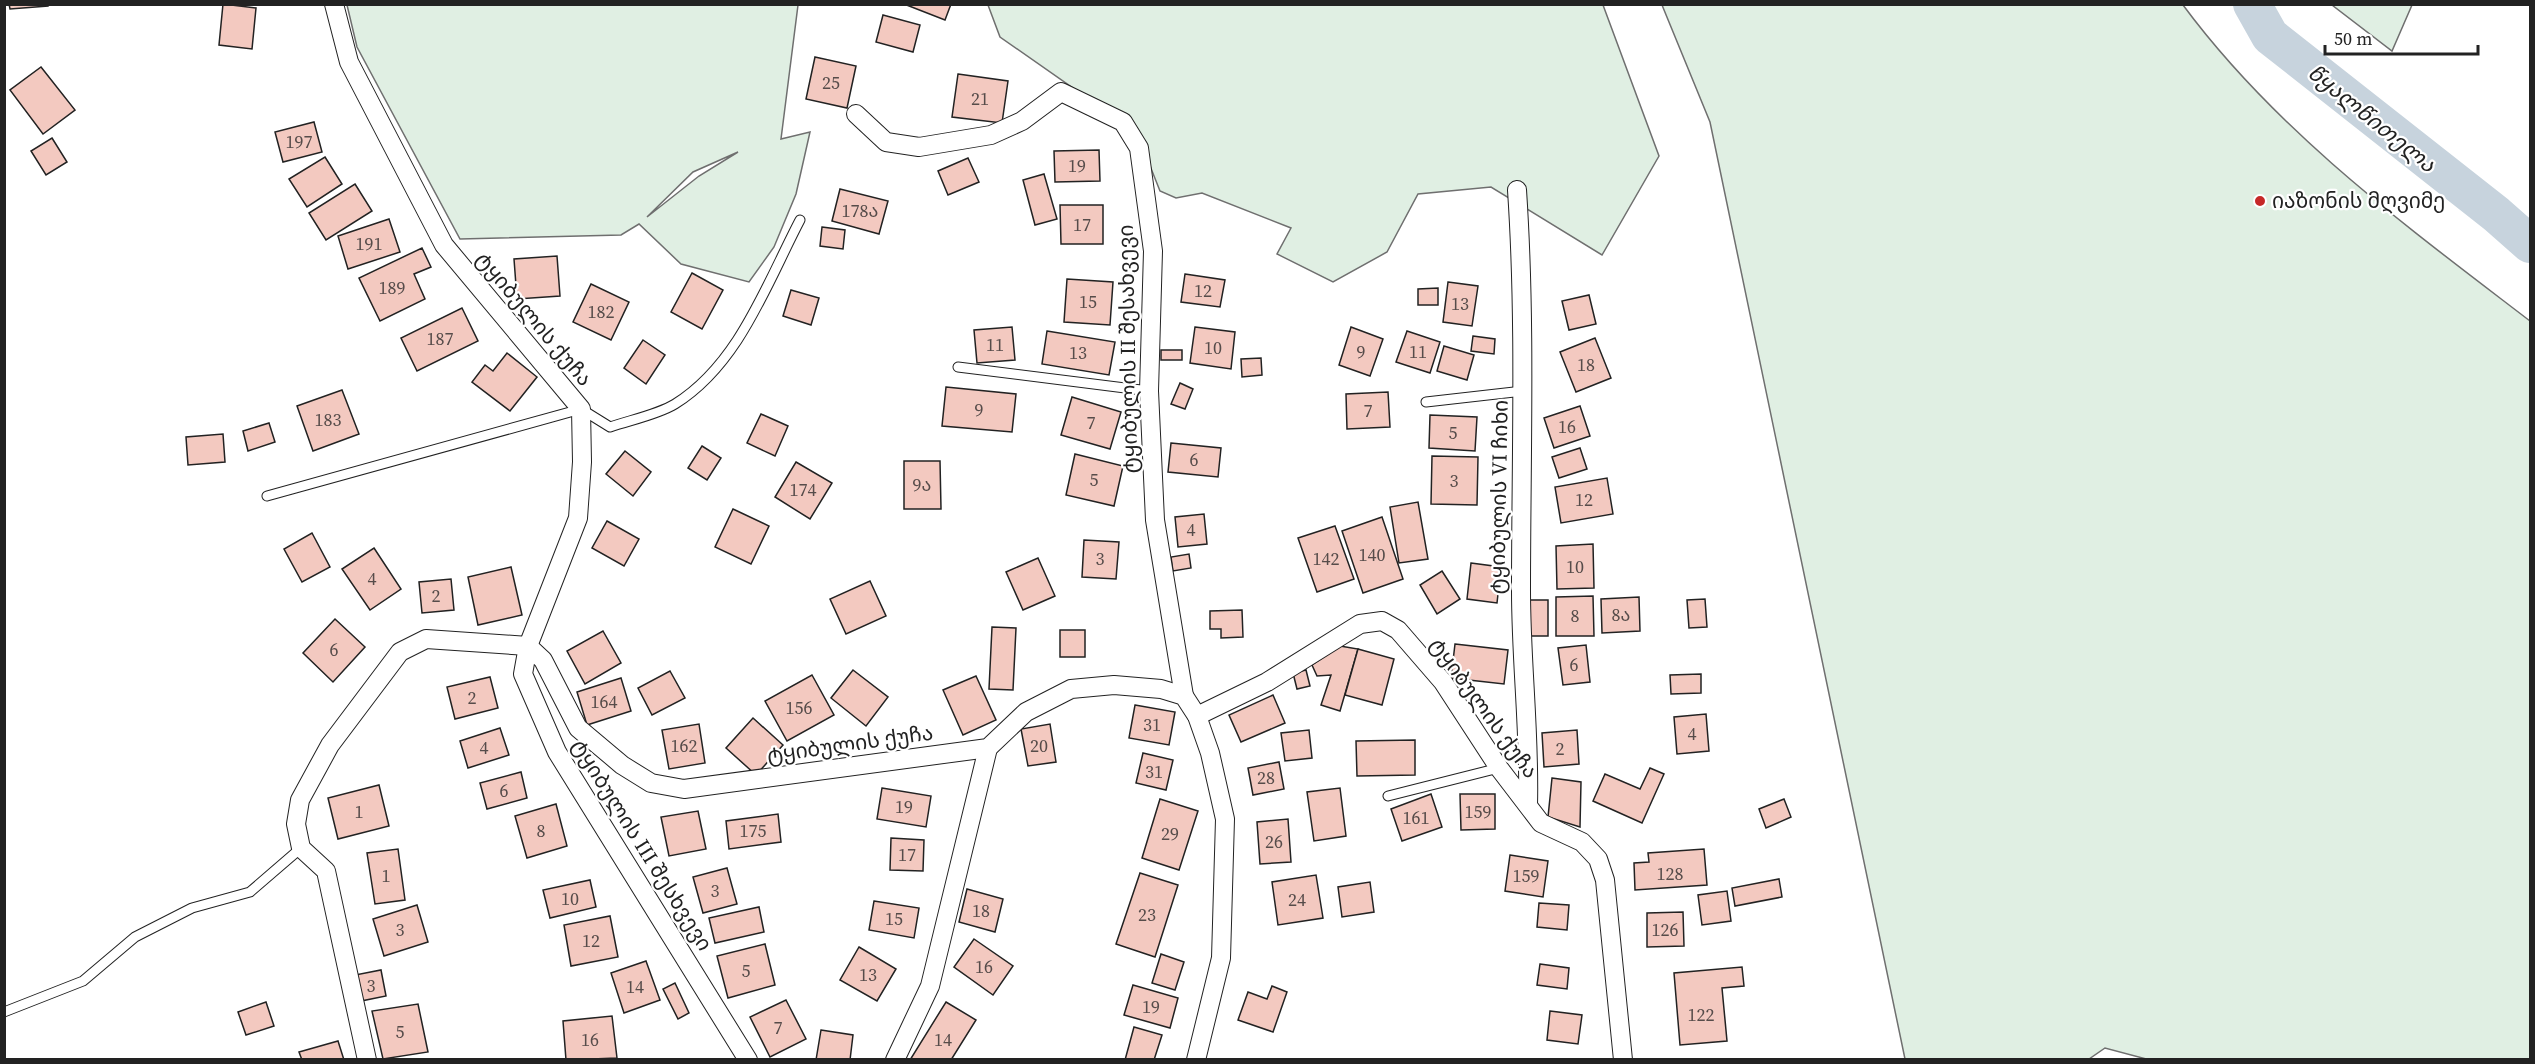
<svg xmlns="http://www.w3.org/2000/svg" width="2535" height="1064" viewBox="0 0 2535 1064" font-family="'Source Serif 4','Noto Sans Georgian',serif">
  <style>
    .green { fill: #e0efe3; stroke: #6f6f6f; stroke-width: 1.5; fill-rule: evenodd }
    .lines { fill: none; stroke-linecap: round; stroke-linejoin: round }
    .river { stroke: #c7d3dd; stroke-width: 38 }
    .building { fill: #f3c9c0; stroke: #222; stroke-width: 1.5 }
    .service-casing { stroke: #222; stroke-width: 11 }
    .minor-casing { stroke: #222; stroke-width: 20 }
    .service { stroke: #fff; stroke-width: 9 }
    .minor { stroke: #fff; stroke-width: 18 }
    .poi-dot { fill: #c62828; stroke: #fff; stroke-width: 2 }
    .labels { text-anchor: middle; stroke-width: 4.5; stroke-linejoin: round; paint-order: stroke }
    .number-label { font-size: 18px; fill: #564c4a }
    .poi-label { font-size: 21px; fill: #222; stroke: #fff; text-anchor: start }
    .street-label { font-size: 21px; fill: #222; stroke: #fff }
    .water-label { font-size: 22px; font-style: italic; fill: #222; stroke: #fff }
  </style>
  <rect width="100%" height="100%" fill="#fff"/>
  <g class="green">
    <path d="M 347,5 L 798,5 L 781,139 L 810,132 L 796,194 L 774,247 L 749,282 L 681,264 L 639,224 L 621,235 L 460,239 L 357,47 ZM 738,152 L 699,176 L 647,217 L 693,172 Z"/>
    <polygon points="988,5 1603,5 1659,156 1602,255 1491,187 1418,194 1387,252 1333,282 1277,254 1291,228 1202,193 1176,198 1160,191 1131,118 1076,90 1000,37"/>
    <path d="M 1662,5 L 2183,5 C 2277,132 2406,226 2530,321 L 2530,1059 L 2150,1060 L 2105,1048 L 2089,1059 L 1905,1059 L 1710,122 Z"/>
    <polygon points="2332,5 2412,5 2392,51"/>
  </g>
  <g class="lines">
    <polyline class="river" points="2252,4 2270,36 2496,214 2530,244"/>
  </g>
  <g class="building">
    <polygon points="9,4 48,4 48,6 10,9"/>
    <polygon points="223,4 256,8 252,49 219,45"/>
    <polygon points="904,4 951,4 945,20"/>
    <polygon points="883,15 920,25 913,52 876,42"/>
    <polygon points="815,57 856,66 847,108 806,99"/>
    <polygon points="41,67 75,110 43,134 10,90"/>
    <polygon points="958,74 1008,81 1002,123 952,117"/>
    <polygon points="314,122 322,152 283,162 275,132"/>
    <polygon points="52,138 67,162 46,175 31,151"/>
    <polygon points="1099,150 1100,181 1055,182 1054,151"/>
    <polygon points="325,157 342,184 307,207 289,179"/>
    <polygon points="968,158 979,182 948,195 938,171"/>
    <polygon points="1044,174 1057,219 1035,225 1023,180"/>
    <polygon points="355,184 372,211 326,240 309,213"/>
    <polygon points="840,189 888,201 879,234 832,221"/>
    <polygon points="1060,205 1103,205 1103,244 1061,244"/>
    <polygon points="389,219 400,252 348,269 338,236"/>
    <polygon points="822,227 845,230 843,249 820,246"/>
    <polygon points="422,248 431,267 414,274 425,299 380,321 359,278"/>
    <polygon points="557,256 560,296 517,299 514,259"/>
    <polygon points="692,273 723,290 702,329 671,312"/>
    <polygon points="1185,274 1225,280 1220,307 1181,302"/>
    <polygon points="1067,279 1113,282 1110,325 1064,322"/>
    <polygon points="1448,282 1478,286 1472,326 1443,322"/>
    <polygon points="591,284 629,302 611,340 573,322"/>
    <polygon points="1438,288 1438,305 1418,305 1418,289"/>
    <polygon points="791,290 819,298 811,325 783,316"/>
    <polygon points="1589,295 1596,324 1569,330 1562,301"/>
    <polygon points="462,308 478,341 417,371 401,338"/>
    <polygon points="1012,327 1015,360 977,363 974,330"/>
    <polygon points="1195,327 1235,332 1231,369 1190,363"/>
    <polygon points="1351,327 1383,339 1370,376 1339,365"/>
    <polygon points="1047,331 1115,342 1109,375 1042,364"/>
    <polygon points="1407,331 1440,342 1430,373 1396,362"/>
    <polygon points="1473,336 1495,339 1494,354 1471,351"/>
    <polygon points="1595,338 1611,378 1576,392 1560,352"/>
    <polygon points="643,340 665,355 646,384 624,368"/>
    <polygon points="1444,346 1474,355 1467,380 1437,371"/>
    <rect x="1161" y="350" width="21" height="10"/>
    <polygon points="507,353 537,377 510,411 472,382 485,365 493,371"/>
    <polygon points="1261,358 1262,375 1242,377 1241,359"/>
    <polygon points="1180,383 1193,389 1185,409 1171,404"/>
    <polygon points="946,387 1016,394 1012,432 942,426"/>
    <polygon points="342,390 359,434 313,451 297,406"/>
    <polygon points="1388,392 1390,427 1347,429 1346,394"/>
    <polygon points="1072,397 1121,412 1110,449 1061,435"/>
    <polygon points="1580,406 1590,436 1554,448 1544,418"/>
    <polygon points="761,414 788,426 775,456 747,443"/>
    <polygon points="1430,415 1477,417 1475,451 1429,448"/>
    <polygon points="269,423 275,442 248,451 243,431"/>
    <polygon points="223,434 225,462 188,465 186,437"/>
    <polygon points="1171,443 1221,448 1218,477 1168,472"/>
    <polygon points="702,446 721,458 707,480 688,468"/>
    <polygon points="1580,448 1587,469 1559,478 1552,457"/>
    <polygon points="625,451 651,472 633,496 606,474"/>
    <polygon points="1075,454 1123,466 1114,506 1066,495"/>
    <polygon points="1432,456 1478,457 1477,505 1431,504"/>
    <polygon points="904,461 940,461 941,509 904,509"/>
    <polygon points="796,462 832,483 810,519 775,497"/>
    <polygon points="1607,478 1613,514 1561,523 1555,487"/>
    <polygon points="1418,502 1428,559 1399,563 1390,507"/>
    <polygon points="733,509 769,526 751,564 715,547"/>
    <polygon points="1204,514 1207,544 1178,547 1175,517"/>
    <polygon points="1382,517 1403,579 1363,593 1342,531"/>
    <polygon points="607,521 639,539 624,566 592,548"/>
    <polygon points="1335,526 1354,579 1317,592 1298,538"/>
    <polygon points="312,533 330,567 302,582 284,549"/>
    <polygon points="1084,540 1119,542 1116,579 1082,577"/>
    <polygon points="1593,544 1594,588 1557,589 1556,546"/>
    <polygon points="374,548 401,589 370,610 342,569"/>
    <polygon points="1189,554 1191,568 1173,571 1171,557"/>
    <polygon points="1038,558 1055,596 1023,610 1006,572"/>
    <polygon points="1471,563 1501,567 1497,603 1467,599"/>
    <polygon points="511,567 522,615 478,625 468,577"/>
    <polygon points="1442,571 1460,599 1437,614 1420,585"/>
    <polygon points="451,579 454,610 422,613 419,582"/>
    <polygon points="870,581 886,616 846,634 830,599"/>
    <polygon points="1593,596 1594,636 1556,636 1556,597"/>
    <polygon points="1639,597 1640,631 1602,633 1601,599"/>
    <polygon points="1705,599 1707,627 1689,628 1687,600"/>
    <polygon points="1526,600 1548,600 1548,636 1527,636"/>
    <polygon points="1242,610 1243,637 1221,638 1221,629 1210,629 1210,611"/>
    <polygon points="335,619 365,647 333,682 303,653"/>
    <polygon points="992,627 1016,628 1013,690 989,689"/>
    <rect x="1060" y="630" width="25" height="27"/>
    <polygon points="603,631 621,663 585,684 567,651"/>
    <polygon points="1455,644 1508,650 1504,684 1451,678"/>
    <polygon points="1586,645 1590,682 1563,685 1558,648"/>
    <polygon points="1340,646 1358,649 1340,711 1321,705 1331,675 1317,676 1312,665"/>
    <polygon points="1358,649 1394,659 1382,705 1345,695"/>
    <polygon points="853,670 888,697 866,726 831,698"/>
    <polygon points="1306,670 1310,686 1297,689 1293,673"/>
    <polygon points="670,671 685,698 652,715 638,688"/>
    <polygon points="1701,674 1701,693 1671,694 1670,675"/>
    <polygon points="812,675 834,715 787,741 765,701"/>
    <polygon points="976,676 996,720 963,735 943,690"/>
    <polygon points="490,677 498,708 455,719 447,687"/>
    <polygon points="621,678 631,711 587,725 577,692"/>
    <polygon points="1273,695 1285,723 1241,742 1229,715"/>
    <polygon points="1135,705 1175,712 1169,745 1129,738"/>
    <polygon points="1706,714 1709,751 1677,754 1674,717"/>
    <polygon points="753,718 783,745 756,775 726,748"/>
    <polygon points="699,724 705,763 669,769 662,730"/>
    <polygon points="1050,724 1056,762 1028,766 1021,729"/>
    <polygon points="500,728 509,755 468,768 460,741"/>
    <polygon points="1309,730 1312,758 1285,761 1281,733"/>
    <polygon points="1577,730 1579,764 1544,767 1542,733"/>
    <polygon points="1415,740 1415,775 1357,776 1356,741"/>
    <polygon points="1143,753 1173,760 1166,790 1136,783"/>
    <polygon points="1279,762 1284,789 1253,795 1248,768"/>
    <polygon points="1650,768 1664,774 1642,823 1593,801 1605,774 1640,789"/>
    <polygon points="521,772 527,798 487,809 480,783"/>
    <polygon points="1552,778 1581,782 1580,827 1548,817"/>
    <polygon points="379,785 389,826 338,839 328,798"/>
    <polygon points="882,788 931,796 926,827 877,819"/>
    <polygon points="1340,788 1346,836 1314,841 1307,792"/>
    <polygon points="1431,794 1442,827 1402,841 1391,809"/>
    <polygon points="1460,794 1495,794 1495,829 1461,830"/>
    <polygon points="1160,799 1198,811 1179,870 1142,858"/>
    <polygon points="1784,799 1791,817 1766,828 1759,809"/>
    <polygon points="556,804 567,846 527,858 515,816"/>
    <polygon points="698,811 706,849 669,856 661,817"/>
    <polygon points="778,814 781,842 729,849 726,821"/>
    <polygon points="1288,819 1291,862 1260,864 1257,822"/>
    <polygon points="891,838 924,840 923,871 890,870"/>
    <polygon points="398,849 405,900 375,904 367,853"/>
    <polygon points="1704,849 1707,885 1635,890 1634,863 1649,862 1648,853"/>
    <polygon points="1510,855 1548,861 1543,897 1505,891"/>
    <polygon points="727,868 737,904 703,913 693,877"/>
    <polygon points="1140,873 1178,885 1155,957 1116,944"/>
    <polygon points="1316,875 1323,918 1278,925 1272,882"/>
    <polygon points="1779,879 1782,897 1735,906 1732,888"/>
    <polygon points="590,880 596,907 550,918 543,890"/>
    <polygon points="1370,882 1374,912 1342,917 1338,887"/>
    <polygon points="967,889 1003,899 995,932 959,922"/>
    <polygon points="1727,891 1731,921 1702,925 1698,895"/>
    <polygon points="874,901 919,908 914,938 869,930"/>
    <polygon points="1539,903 1569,905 1567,930 1537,927"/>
    <polygon points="417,905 428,942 384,956 373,919"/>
    <polygon points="759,907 764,932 715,943 709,918"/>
    <polygon points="1683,912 1684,946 1647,947 1647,913"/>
    <polygon points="610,916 618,957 571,966 564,925"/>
    <polygon points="974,939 1013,966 993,995 954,967"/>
    <polygon points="765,944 775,985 728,998 717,956"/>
    <polygon points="859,947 896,969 877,1001 840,980"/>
    <polygon points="1161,954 1184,962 1175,990 1152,983"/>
    <polygon points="646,961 660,1000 624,1013 611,973"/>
    <polygon points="1540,964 1569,968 1567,989 1537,985"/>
    <polygon points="1742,967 1744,986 1722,988 1727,1041 1680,1045 1674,973"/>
    <polygon points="381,970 386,996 361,1001 355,975"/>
    <polygon points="675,983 689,1013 678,1019 663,989"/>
    <polygon points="1133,985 1178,998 1170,1028 1124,1015"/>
    <polygon points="1272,986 1287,992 1273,1032 1238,1020 1248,992 1267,999"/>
    <polygon points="786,1000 806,1039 770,1057 750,1017"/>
    <polygon points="266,1002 274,1026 246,1035 238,1012"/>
    <polygon points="946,1002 976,1020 951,1060 910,1060"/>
    <polygon points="418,1004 428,1052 383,1059 372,1011"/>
    <polygon points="1550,1011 1582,1015 1578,1044 1547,1040"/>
    <polygon points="612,1016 617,1058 566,1060 563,1021"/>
    <polygon points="1134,1027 1162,1035 1154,1060 1125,1060"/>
    <polygon points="821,1030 853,1035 850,1060 816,1060"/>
    <polygon points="338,1041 344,1060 302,1060 299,1052"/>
  </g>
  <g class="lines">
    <g class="service-casing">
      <g id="service">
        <polyline points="958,367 1149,391"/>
        <polyline points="1426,402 1523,391"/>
        <path d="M 267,496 L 581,409 L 610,427 C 630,420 657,415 675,404 C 739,364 766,285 800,220"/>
        <polyline points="1388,796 1499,768"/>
        <polyline points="4,1012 83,981 135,937 192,908 250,892 301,848"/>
      </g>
    </g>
    <g class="minor-casing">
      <g id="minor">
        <polyline points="334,4 349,62 444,245 581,409 582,462 578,518 528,646 523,674 557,752 748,1060"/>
        <polyline points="856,114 886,142 919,147 991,135 1022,121 1061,92 1123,122 1139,148 1153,251 1149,391 1155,520 1184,696"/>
        <path d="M 1517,190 C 1526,324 1521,457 1521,591 C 1521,663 1530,734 1528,805"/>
        <polyline points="528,646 543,660 578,728 622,765 651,783 684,789 988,748 1026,712 1071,689 1114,685 1161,689 1184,696 1197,716 1210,753 1225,819 1221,958 1196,1060"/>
        <polyline points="1197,716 1267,682 1360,624 1382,621 1398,630 1443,682 1499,768 1541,823 1582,842 1598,859 1605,880 1623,1060"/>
        <polyline points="367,1060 326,871 301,848 296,824 300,800 330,745 400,652 426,639 528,646"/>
        <polyline points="895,1060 930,986 988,748"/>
      </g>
    </g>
    <use href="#service" class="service"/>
    <use href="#minor" class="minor"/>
  </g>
  <circle class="poi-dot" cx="2260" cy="201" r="6"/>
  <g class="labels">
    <g class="number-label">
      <text x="831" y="89">25</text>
      <text x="980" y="105">21</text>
      <text x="299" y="148">197</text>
      <text x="1077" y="172">19</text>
      <text x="860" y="217">178ა</text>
      <text x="1082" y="231">17</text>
      <text x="369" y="250">191</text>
      <text x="392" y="294">189</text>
      <text x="1203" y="297">12</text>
      <text x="1088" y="308">15</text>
      <text x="1460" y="310">13</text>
      <text x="601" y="318">182</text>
      <text x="440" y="345">187</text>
      <text x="995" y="351">11</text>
      <text x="1213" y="354">10</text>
      <text x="1361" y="358">9</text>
      <text x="1418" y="358">11</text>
      <text x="1078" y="359">13</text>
      <text x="1586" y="371">18</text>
      <text x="979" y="416">9</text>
      <text x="1368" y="417">7</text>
      <text x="328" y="426">183</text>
      <text x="1091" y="429">7</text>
      <text x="1567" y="433">16</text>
      <text x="1453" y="439">5</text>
      <text x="1194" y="466">6</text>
      <text x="1094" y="486">5</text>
      <text x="1454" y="487">3</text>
      <text x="922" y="491">9ა</text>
      <text x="803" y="496">174</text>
      <text x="1584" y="506">12</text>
      <text x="1191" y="536">4</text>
      <text x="1372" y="561">140</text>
      <text x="1100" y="565">3</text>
      <text x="1326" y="565">142</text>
      <text x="1575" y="573">10</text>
      <text x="372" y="585">4</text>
      <text x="436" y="602">2</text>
      <text x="1621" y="621">8ა</text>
      <text x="1575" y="622">8</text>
      <text x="334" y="656">6</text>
      <text x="1574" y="671">6</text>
      <text x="472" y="704">2</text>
      <text x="604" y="708">164</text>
      <text x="799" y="714">156</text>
      <text x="1152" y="731">31</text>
      <text x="1692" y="740">4</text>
      <text x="684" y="752">162</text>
      <text x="1039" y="752">20</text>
      <text x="484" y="754">4</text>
      <text x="1560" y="755">2</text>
      <text x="1154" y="778">31</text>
      <text x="1266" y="784">28</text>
      <text x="504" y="797">6</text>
      <text x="904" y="813">19</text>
      <text x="359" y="818">1</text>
      <text x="1478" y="818">159</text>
      <text x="1416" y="824">161</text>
      <text x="541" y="837">8</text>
      <text x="753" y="837">175</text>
      <text x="1170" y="840">29</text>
      <text x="1274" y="848">26</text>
      <text x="907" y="861">17</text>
      <text x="1670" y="880">128</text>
      <text x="386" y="882">1</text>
      <text x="1526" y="882">159</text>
      <text x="715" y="897">3</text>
      <text x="570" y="905">10</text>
      <text x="1297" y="906">24</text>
      <text x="981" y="917">18</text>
      <text x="1147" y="921">23</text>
      <text x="894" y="925">15</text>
      <text x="400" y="936">3</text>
      <text x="1665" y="936">126</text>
      <text x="591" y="947">12</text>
      <text x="984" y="973">16</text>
      <text x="746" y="977">5</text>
      <text x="868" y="981">13</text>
      <text x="371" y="992">3</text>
      <text x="635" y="993">14</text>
      <text x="1151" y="1013">19</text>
      <text x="1701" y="1021">122</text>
      <text x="778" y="1034">7</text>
      <text x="400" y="1038">5</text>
      <text x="590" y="1046">16</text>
      <text x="943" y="1046">14</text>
    </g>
    <g class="poi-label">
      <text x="2272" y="208">იაზონის მღვიმე</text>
    </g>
    <g class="street-label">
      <text transform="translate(534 319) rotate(50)" y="7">ტყიბულის ქუჩა</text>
      <text transform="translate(1128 349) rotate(-91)" y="7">ტყიბულის II შესახვევი</text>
      <text transform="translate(1499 497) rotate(-89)" y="7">ტყიბულის VI ჩიხი</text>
      <text transform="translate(1484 708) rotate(54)" y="7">ტყიბულის ქუჩა</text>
      <text transform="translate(850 744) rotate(-8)" y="7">ტყიბულის ქუჩა</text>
      <text transform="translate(642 845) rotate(58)" y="7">ტყიბულის III შესხვევი</text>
    </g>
    <g class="water-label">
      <text transform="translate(2372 118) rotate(39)" y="8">წყალწითელა</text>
    </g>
  </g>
  <rect width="2535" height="1064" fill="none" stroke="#222222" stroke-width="12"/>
  <path d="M2325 45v9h153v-9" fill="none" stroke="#222222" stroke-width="3"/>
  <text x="2334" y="45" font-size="18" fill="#222222" stroke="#ffffff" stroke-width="4.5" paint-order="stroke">50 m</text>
</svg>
